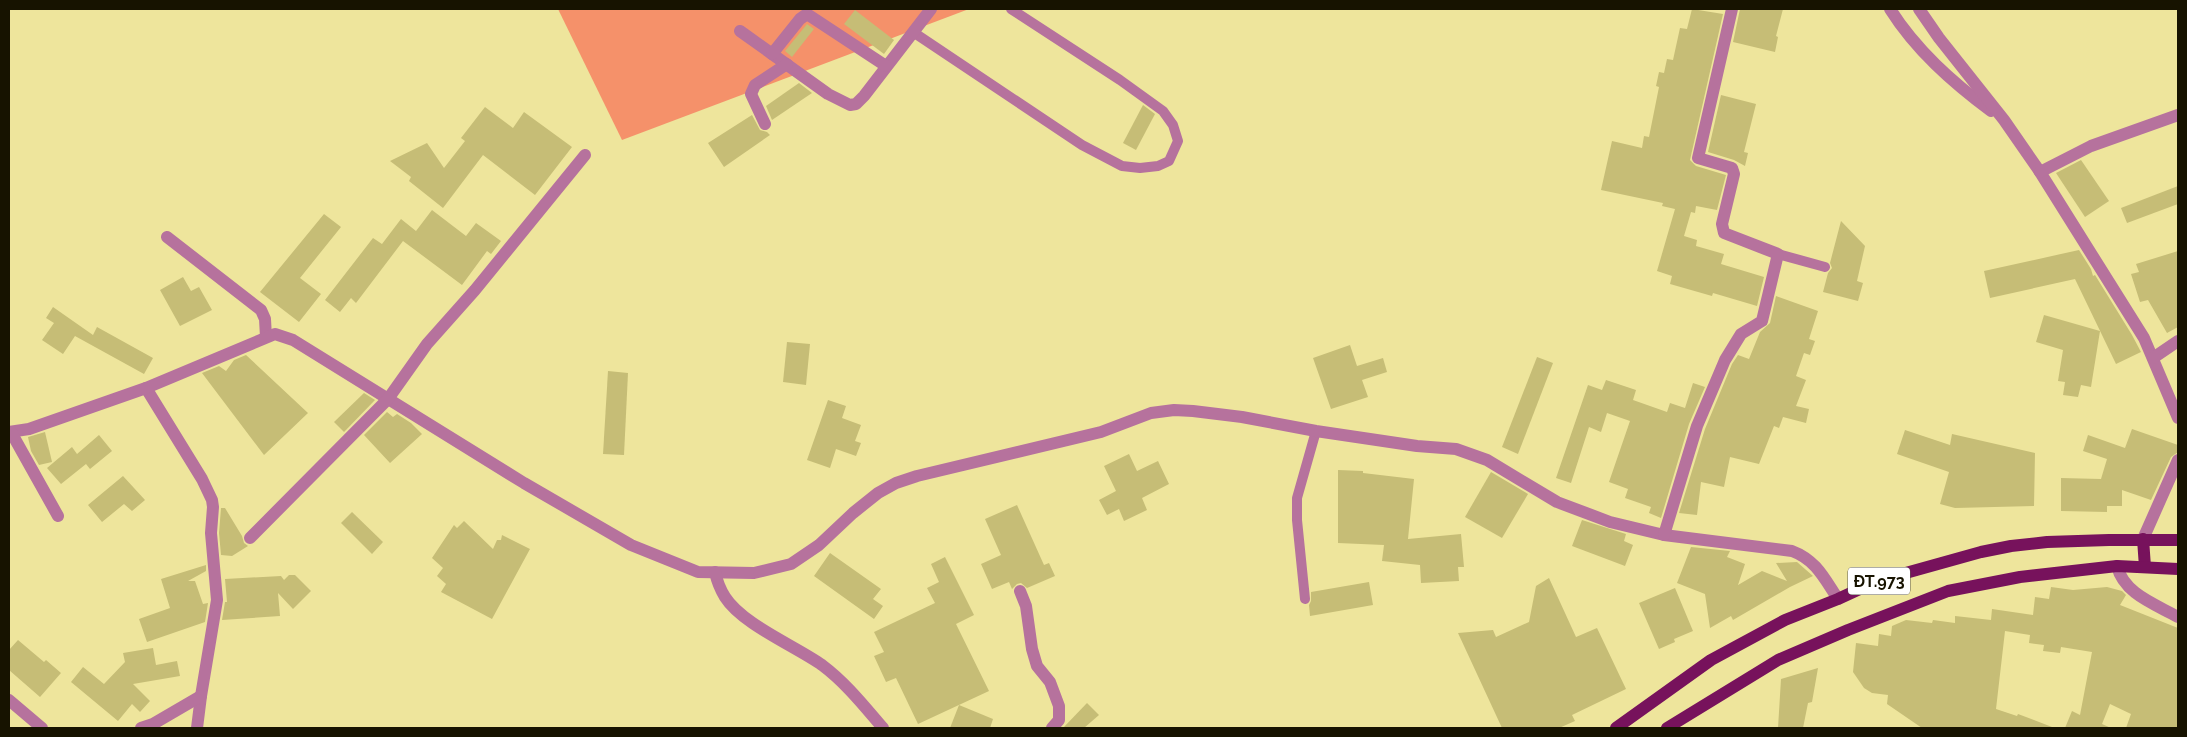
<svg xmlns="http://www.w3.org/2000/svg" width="2187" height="737" viewBox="0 0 2187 737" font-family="Raleway,sans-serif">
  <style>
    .forest { fill: #f5916a }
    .building { fill: #c6bd76 }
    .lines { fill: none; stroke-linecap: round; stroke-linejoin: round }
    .lane { stroke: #b6729d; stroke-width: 10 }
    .street { stroke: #b6729d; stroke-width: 12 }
    .primary { stroke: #77125c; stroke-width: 12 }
    .labels { text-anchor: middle; stroke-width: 4.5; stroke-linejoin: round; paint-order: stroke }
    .shield { fill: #fff; stroke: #5d5a4c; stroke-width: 1 }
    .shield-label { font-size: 16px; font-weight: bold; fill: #171300 }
  </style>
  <rect width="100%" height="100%" fill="#eee59c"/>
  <polygon class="forest" points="558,9 969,9 622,140"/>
  <g class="building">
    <polygon points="1692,9 1723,14 1690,160 1696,166 1726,175 1717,210 1696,206 1695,213 1691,212 1684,236 1697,240 1696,246 1724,254 1721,264 1764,277 1757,306 1713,293 1712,296 1670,284 1672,276 1657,271 1675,209 1662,206 1663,203 1601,190 1612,141 1642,148 1644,136 1649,137 1659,87 1656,86 1659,72 1664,73 1667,59 1673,60 1680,28 1687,29"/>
    <polygon points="1740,9 1783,9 1776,36 1778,37 1775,52 1733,42"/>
    <polygon points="855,10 894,40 884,54 844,24"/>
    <polygon points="807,24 814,29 792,57 785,51"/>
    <polygon points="799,83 812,93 772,120 766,106"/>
    <polygon points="1721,95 1756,104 1744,152 1748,153 1745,166 1734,160 1708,152"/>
    <polygon points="1143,105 1155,114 1136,150 1123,143"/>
    <polygon points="485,107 513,128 524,112 572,147 535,195 483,155 443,208 409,181 411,177 390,161 427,143 444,168 465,141 461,138"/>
    <polygon points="752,115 760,130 767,132 770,135 724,167 708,143"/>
    <polygon points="2081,160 2109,201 2085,217 2056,173"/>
    <polygon points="2178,186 2178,204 2127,223 2121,208"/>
    <polygon points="432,210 466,236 476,223 501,241 491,254 487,251 462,285 403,241 356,303 351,298 340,312 325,300 373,238 382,244 401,219 416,231"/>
    <polygon points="324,214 341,227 300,278 321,294 299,322 260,292"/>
    <polygon points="1841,221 1865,246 1857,281 1863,283 1858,301 1823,292 1828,273 1832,268 1830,263"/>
    <polygon points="2079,250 2091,269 2093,276 2095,275 2132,335 2141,352 2116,364 2075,279 1990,298 1984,271"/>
    <polygon points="2178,251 2178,327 2167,333 2148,300 2140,302 2131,274 2139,272 2136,264"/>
    <polygon points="183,277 191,291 199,287 212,310 180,326 160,290"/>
    <polygon points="1776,296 1818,311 1809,339 1815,341 1810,355 1804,353 1796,376 1806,380 1796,406 1809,409 1806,423 1783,417 1779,428 1774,426 1759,464 1730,457 1724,487 1701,482 1697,515 1679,513 1705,429 1732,364 1738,355 1749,359 1760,332 1770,323"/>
    <polygon points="53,307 93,335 97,327 153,358 144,374 75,336 63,354 42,340 54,323 46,318"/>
    <polygon points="2044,315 2100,331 2091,387 2081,385 2078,397 2063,395 2065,382 2058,381 2063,350 2036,342"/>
    <polygon points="787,342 810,344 806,385 783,382"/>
    <polygon points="1350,345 1357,366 1383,358 1387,372 1362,380 1368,397 1331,409 1313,358"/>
    <polygon points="246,355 308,413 264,455 202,373 219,366 226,371 234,360"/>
    <polygon points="1537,357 1553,363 1518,454 1502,447"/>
    <polygon points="608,371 628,373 624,455 603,454"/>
    <polygon points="1606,380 1636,390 1633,400 1667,412 1670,403 1685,408 1693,383 1705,387 1689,424 1661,518 1649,513 1651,507 1625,498 1628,489 1609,482 1630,421 1607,413 1601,432 1589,427 1571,483 1556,478 1588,385 1602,390"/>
    <polygon points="364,393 375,400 344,432 334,422"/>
    <polygon points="828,400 846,406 842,418 861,425 855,441 861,443 856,456 836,449 830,468 807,460"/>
    <polygon points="387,412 393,417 397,414 411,423 422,434 390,463 364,435"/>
    <polygon points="2132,429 2178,445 2178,452 2171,457 2151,500 2122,490 2122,506 2107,506 2107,512 2061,511 2061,478 2101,479 2107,459 2083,451 2088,435 2125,448"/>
    <polygon points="1905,430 1950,445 1952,434 2035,453 2034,506 1955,508 1940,504 1949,472 1897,454"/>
    <polygon points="45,432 52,462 39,465 31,451 28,437"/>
    <polygon points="99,435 112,451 90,469 86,464 61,484 47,468 72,447 77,454"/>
    <polygon points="1129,454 1137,471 1158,461 1169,484 1142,498 1147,510 1124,521 1119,509 1107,515 1099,500 1116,491 1104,466"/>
    <polygon points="1338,470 1363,471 1363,473 1414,479 1408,539 1461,534 1464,567 1458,567 1459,581 1421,583 1420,565 1382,561 1384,545 1338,543"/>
    <polygon points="1491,472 1528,494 1502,538 1465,517"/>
    <polygon points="123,476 145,500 132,511 124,504 102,522 88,505"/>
    <polygon points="1017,505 1044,565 1049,563 1055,576 1027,588 1021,583 1017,584 1012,589 1009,582 992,589 981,564 1001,555 985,519"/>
    <polygon points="221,508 225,508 242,536 244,543 248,546 232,556 221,555 219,533"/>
    <polygon points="352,512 383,542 372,554 341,523"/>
    <polygon points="1582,520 1626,534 1624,541 1633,545 1625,566 1572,546"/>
    <polygon points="464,521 493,549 497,540 501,540 502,535 530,549 492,619 441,592 446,584 437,576 443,568 432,558 454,525 457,528"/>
    <polygon points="1691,547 1730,551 1727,557 1745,564 1738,585 1762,571 1787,581 1776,563 1797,562 1813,576 1790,587 1733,620 1731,616 1710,628 1705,594 1677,583"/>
    <polygon points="830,553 881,589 873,599 883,606 874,619 814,576"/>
    <polygon points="945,557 974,615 956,624 989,691 918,724 896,678 886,682 874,656 884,652 874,632 935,603 927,588 939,582 931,564"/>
    <polygon points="206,565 206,571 188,581 195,581 203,604 208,603 205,622 147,642 139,619 170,608 161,579"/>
    <polygon points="289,575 295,575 311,591 293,609 278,593 280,616 222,620 225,602 227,602 225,579 281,576 284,580"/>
    <polygon points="1549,578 1576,637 1597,628 1626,689 1572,715 1575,721 1559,728 1502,728 1458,633 1493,630 1496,637 1529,622 1536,586"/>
    <polygon points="1369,582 1373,605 1310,616 1309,605 1311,601 1311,592"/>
    <polygon points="2051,587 2073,590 2107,587 2122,591 2126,595 2120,605 2178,628 2178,728 2126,728 2131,714 2110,704 2102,724 2111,728 2065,728 2072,711 2080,715 2092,652 2061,647 2060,653 2043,651 2044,645 2029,643 2030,635 2005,631 1996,709 2017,716 2018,714 2052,727 2052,728 1922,728 1887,704 1888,695 1872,693 1864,688 1853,672 1856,643 1878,646 1879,634 1891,636 1892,626 1906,620 1932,623 1933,620 1955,623 1955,616 1991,620 1992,609 2033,615 2035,597 2049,599"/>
    <polygon points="1675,588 1693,631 1674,639 1675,642 1659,649 1639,603"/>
    <polygon points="18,640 44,662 46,660 61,673 40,697 9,670 9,650"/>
    <polygon points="153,648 156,665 177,661 180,676 133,684 150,701 140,712 132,704 118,721 71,682 83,667 104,684 125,662 123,653"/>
    <polygon points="1818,668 1812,702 1808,703 1803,728 1778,728 1781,679"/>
    <polygon points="1087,703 1099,715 1084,728 1063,728"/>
    <polygon points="959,705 993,719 990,728 950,728"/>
  </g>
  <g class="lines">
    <g class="lane">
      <polyline points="913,32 1082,145 1122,166 1140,168 1158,166 1169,161 1178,141 1173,125 1163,111 1120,80 1011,9"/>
      <polyline points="1778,254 1825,267"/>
      <polyline points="1305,599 1297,520 1297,498 1316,431"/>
    </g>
    <g class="street">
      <path d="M 1890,9 C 1916,50 1952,82 1991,111"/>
      <polyline points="1919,9 1939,38 2004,120 2040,172 2144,338 2178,418"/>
      <polyline points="740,31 828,94 850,105 856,104 864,96 931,9"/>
      <polyline points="772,54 800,19 807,14 886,66"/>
      <polyline points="765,124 751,94 755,85 787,64"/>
      <polyline points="2040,172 2091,146 2178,115"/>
      <polyline points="167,237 261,310 265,319 266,337"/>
      <polyline points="2153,358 2178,341"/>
      <polyline points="146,388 202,479 212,500 213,507 211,533 217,600 201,696 197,728"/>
      <path d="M 9,432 L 29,429 L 146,388 L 275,334 L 293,340 L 524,483 L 631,545 L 698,572 L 754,573 L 791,564 L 819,545 L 853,513 L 878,493 L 896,483 L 917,476 L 1101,432 L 1151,413 L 1174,410 L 1193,411 L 1242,417 L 1316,431 L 1417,446 L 1456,449 L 1487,460 L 1557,502 L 1610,522 L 1664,535 L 1792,551 C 1816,560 1824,578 1838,599"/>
      <polyline points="11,432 58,516"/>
      <polyline points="1664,535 1697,426 1725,360 1741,334 1762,321 1778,254 1724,233 1722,224 1734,174 1732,168 1698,158 1732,9"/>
      <polyline points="250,538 388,399 427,344 475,290 585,155"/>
      <polyline points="2143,539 2178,460"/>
      <path d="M 2117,566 C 2124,594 2155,604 2178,617"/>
      <path d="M 715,572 C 717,581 720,589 725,597 C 742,624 795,646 822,665 C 846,683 864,706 883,728"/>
      <polyline points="1020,591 1026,606 1032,649 1037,666 1050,682 1059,706 1059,720 1052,728"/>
      <polyline points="9,700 42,728"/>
      <polyline points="141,728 153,724 201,696"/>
    </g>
    <g class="primary">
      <polyline points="2143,539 2145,567"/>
      <polyline points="1616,728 1711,660 1785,620 1838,599 1877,581 1981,552 2011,546 2047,542 2109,540 2178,540"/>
      <polyline points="1667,728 1778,660 1848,630 1948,591 2020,577 2117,566 2178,569"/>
    </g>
  </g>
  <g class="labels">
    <rect class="shield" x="1848" y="567.5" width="62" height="27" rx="4"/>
    <g class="shield-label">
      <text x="1879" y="587">ĐT.973</text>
    </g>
  </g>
  <rect width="2187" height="737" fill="none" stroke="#171300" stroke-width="20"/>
</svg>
